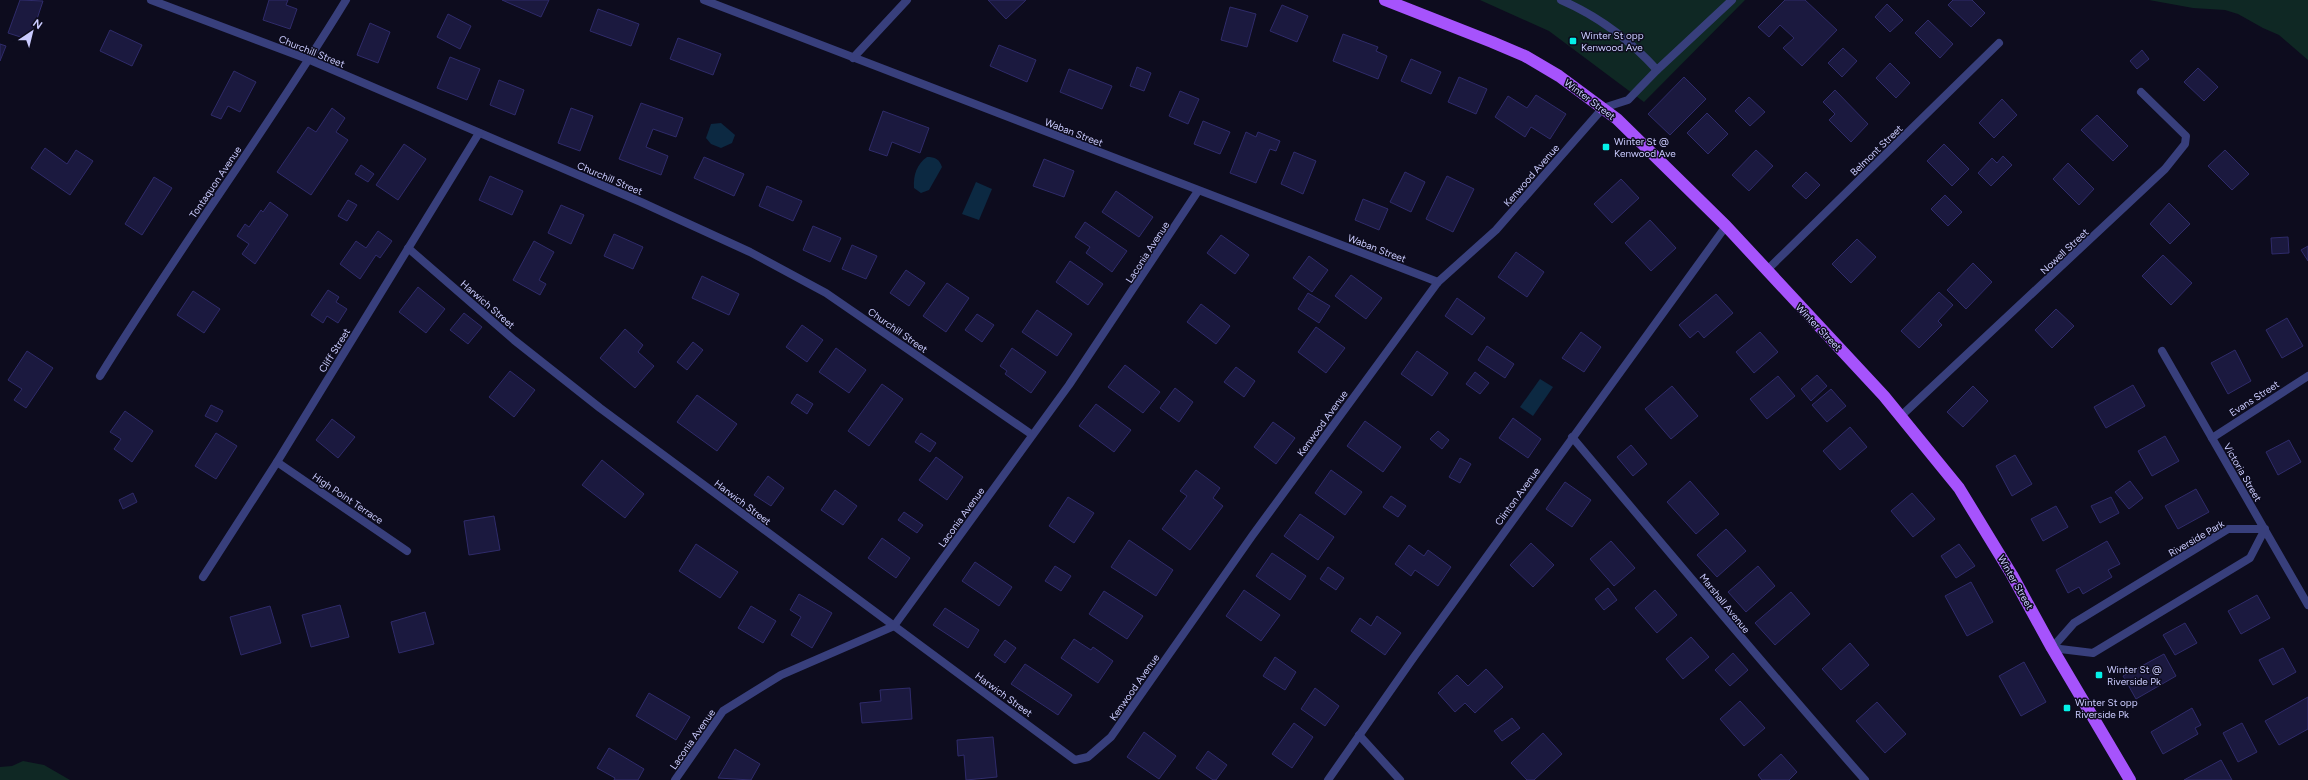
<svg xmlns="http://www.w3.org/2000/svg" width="2308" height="780" viewBox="0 0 2308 780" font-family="Figtree,sans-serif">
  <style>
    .green { fill: #0f2824 }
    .water { fill: #0c2942 }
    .building { fill: #1b193f; stroke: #2f2b6a }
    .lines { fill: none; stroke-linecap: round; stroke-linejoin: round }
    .lane { stroke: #383f7c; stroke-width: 8 }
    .street { stroke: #383f7c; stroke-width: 8 }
    .primary { stroke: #a653fc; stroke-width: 12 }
    .poi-dot { fill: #04f1e8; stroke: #0d0c1e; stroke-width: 1.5 }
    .labels { text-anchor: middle; stroke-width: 3; stroke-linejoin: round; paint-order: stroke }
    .poi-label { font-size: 10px; fill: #cacbfe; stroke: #0d0c1e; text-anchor: start }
    .street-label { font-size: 10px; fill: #cacbfe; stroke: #0d0c1e }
  </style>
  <rect width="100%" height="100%" fill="#0d0c1e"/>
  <g class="green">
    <polygon points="1480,0 1745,0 1644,102 1549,31"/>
    <polygon points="2149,0 2308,0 2308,60 2279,35 2263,28 2238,14 2225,10 2193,8"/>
    <polygon points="23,761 44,765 70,780 0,780 0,767 12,766"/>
  </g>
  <g class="water">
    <polygon points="721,123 735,135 732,143 721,148 711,144 706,138 711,124"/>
    <path d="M 927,157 C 935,157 939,159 942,167 L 929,190 L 921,193 L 914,188 C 913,175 917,164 927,157 Z"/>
    <polygon points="976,182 992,189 979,220 962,214"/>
    <polygon points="1540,379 1553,387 1533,416 1520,407"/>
  </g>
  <g class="building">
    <polygon points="20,0 43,1 30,40 8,33"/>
    <polygon points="269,0 288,0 286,5 297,9 290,29 263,20"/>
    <polygon points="502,0 549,0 541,17"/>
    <polygon points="988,0 1026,0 1006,19"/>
    <polygon points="1785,0 1805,0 1837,30 1802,66 1783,48 1794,38 1780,25 1769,37 1758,27"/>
    <polygon points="1953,0 1972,0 1985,13 1971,27 1948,5"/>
    <polygon points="1887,4 1903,20 1890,32 1875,17"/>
    <polygon points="1282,5 1308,16 1297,42 1270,31"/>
    <polygon points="1230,7 1256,14 1247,47 1221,40"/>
    <polygon points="598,9 639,24 631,46 590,31"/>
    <polygon points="448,14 471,26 460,49 437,37"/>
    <polygon points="1928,20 1953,44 1940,58 1915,33"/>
    <polygon points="370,23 390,32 378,63 357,55"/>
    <polygon points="110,30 142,45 132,66 100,51"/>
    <polygon points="1343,34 1378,47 1376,51 1387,56 1378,79 1333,61"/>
    <polygon points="678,38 721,54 713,75 670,59"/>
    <polygon points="0,44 6,46 0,61"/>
    <polygon points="999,45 1036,60 1027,82 990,66"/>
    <polygon points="1843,48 1857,61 1842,77 1828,63"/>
    <polygon points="2142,50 2149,59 2137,69 2130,61"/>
    <polygon points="450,57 480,69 467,100 437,88"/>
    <polygon points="1411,59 1441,72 1431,94 1401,81"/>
    <polygon points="1890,63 1910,83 1896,98 1876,78"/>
    <polygon points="1137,67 1151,73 1144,91 1130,86"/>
    <polygon points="2198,68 2218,87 2204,101 2184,82"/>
    <polygon points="1069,69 1112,86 1102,109 1060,92"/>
    <polygon points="234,71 256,82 240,112 228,106 221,119 211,115"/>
    <polygon points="1459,77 1487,89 1476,114 1448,102"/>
    <polygon points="1684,77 1706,99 1670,135 1648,114"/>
    <polygon points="499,80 524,90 515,115 490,105"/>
    <polygon points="1835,90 1868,124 1851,142 1829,120 1835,114 1823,102"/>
    <polygon points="1180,91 1199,99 1188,124 1169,116"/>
    <polygon points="1536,95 1566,114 1550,139 1531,127 1525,137 1495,117 1508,96 1527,108"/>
    <polygon points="1749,97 1765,112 1750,126 1735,111"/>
    <polygon points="2002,99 2017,115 1994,138 1979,123"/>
    <polygon points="641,103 683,118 676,137 653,129 646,147 668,156 661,175 619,159"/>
    <polygon points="332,108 345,118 336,132 348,140 311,195 277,172 308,127 316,132"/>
    <polygon points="571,108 593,116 580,151 558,143"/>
    <polygon points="883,111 929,128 920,153 892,142 887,156 869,150"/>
    <polygon points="1707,113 1728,134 1708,154 1687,133"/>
    <polygon points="2097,115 2128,146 2113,161 2081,130"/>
    <polygon points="1203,121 1230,132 1220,154 1194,144"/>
    <polygon points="1246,132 1256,137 1258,132 1280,141 1276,151 1270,149 1256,183 1230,173"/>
    <polygon points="404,144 426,159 398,200 376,185"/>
    <polygon points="1944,144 1969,169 1952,186 1927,161"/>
    <polygon points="45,148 67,164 76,150 93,161 70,195 31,168"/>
    <polygon points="1756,150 1773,166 1749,191 1732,175"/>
    <polygon points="2225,150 2249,174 2232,190 2208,166"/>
    <polygon points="1294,152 1316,161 1303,194 1281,184"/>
    <polygon points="2003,156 2012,165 1991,186 1978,173 1992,158 1997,163"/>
    <polygon points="704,157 744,174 734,196 694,178"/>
    <polygon points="1044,159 1074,171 1064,197 1033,186"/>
    <polygon points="2068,163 2094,189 2079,205 2053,179"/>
    <polygon points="361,165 374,174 368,182 355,174"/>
    <polygon points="1405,172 1425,182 1411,212 1390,202"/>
    <polygon points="1806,172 1820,185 1806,199 1792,186"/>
    <polygon points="490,176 523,191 512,215 479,200"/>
    <polygon points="1447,176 1474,189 1453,232 1426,219"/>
    <polygon points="154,177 172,188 142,235 125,224"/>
    <polygon points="1621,179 1639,198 1612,223 1594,204"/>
    <polygon points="767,186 802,201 793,221 759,206"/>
    <polygon points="1116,191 1153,217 1139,237 1102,212"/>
    <polygon points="1945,195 1962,212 1948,226 1931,209"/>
    <polygon points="1363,199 1388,209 1379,230 1355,220"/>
    <polygon points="348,200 357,205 347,221 338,216"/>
    <polygon points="270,202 288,215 255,264 242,254 249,244 237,236 245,224 249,227 261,210 263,212"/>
    <polygon points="2169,203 2190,224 2170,244 2150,224"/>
    <polygon points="561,205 584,215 571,244 548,233"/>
    <polygon points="1650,220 1676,248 1651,271 1625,243"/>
    <polygon points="1085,222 1127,251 1112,272 1086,253 1090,247 1075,237"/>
    <polygon points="813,226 841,238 830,262 803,250"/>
    <polygon points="378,231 392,241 380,258 376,255 360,279 340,264 356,241 366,248"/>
    <polygon points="614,234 643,247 633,269 604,256"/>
    <polygon points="1221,235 1249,255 1235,274 1207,253"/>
    <polygon points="2288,237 2289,253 2272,254 2271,238"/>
    <polygon points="1857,239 1876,257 1851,283 1832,264"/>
    <polygon points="534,241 554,252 539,280 546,284 540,295 513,280"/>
    <polygon points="852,245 877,256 866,279 842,269"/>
    <polygon points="2308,246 2308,261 2301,250"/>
    <polygon points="1516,252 1544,272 1527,297 1498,277"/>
    <polygon points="2163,255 2192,283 2171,305 2142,276"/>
    <polygon points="1309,256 1328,270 1312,292 1293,278"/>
    <polygon points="1070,261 1103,284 1088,305 1056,282"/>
    <polygon points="1973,263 1992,282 1966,309 1947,290"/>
    <polygon points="906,270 925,283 909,306 890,293"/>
    <polygon points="1351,275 1382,298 1366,319 1335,296"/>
    <polygon points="702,276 739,294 729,315 692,298"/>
    <polygon points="947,283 969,298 946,332 923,316"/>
    <polygon points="418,287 445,309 426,333 399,312"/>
    <polygon points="328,290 339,297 336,302 347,309 338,323 327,316 323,323 311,315"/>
    <polygon points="193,291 220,309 204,333 177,315"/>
    <polygon points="1939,292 1953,305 1938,321 1942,325 1919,348 1901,331"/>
    <polygon points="1308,293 1330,306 1319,323 1298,309"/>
    <polygon points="1716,294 1733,313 1704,338 1698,331 1690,338 1679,325"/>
    <polygon points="1457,298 1485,318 1472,335 1445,316"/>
    <polygon points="1201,304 1230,326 1216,344 1187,322"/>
    <polygon points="2056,309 2074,326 2052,348 2035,330"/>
    <polygon points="1037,310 1072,334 1057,356 1022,332"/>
    <polygon points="464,313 482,327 468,344 450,330"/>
    <polygon points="977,314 994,325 982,342 965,330"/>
    <polygon points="2287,318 2303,346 2282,358 2266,330"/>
    <polygon points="802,325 823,340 807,362 786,347"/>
    <polygon points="1316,327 1345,348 1326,373 1298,352"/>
    <polygon points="625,329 643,345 638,352 654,366 635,388 600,358"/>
    <polygon points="1581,332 1601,347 1584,372 1562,358"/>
    <polygon points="1760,332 1778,352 1754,373 1736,352"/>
    <polygon points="693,342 703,350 687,370 677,362"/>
    <polygon points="1487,346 1514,364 1505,378 1478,360"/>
    <polygon points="836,348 866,370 849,393 819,372"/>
    <polygon points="1012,348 1046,372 1031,393 1005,374 1007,371 1000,366"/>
    <polygon points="2235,350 2251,381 2228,394 2211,363"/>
    <polygon points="27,351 53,368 26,408 14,400 22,389 8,380"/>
    <polygon points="1417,351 1448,373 1432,396 1401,374"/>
    <polygon points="1125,365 1160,392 1143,413 1108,387"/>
    <polygon points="1236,367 1255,381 1244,397 1224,382"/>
    <polygon points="510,371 535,390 514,417 489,397"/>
    <polygon points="1475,372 1489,383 1480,394 1466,384"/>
    <polygon points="1817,375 1827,386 1811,401 1801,389"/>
    <polygon points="1778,376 1795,396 1767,419 1750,399"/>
    <polygon points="882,384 903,399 869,446 848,431"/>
    <polygon points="2133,385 2145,406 2106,428 2094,407"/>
    <polygon points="1672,386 1698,416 1671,439 1645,409"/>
    <polygon points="1973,386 1988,401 1963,427 1947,412"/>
    <polygon points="1175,388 1193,402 1179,422 1160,408"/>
    <polygon points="1831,389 1846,406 1827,422 1812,405"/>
    <polygon points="797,394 813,404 807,414 791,403"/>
    <polygon points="697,395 737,424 717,451 677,422"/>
    <polygon points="1096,404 1131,430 1114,452 1079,426"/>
    <polygon points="211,405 223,411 217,422 205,416"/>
    <polygon points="125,411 153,431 132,462 114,449 121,439 110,432"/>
    <polygon points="1513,418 1541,439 1528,458 1499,438"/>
    <polygon points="332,419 355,437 338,458 316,440"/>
    <polygon points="1365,421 1401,447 1383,472 1347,446"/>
    <polygon points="1273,422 1295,438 1276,464 1254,447"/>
    <polygon points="1850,427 1867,447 1840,470 1823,451"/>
    <polygon points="1438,431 1449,440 1442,449 1430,439"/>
    <polygon points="216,433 237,446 216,479 195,466"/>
    <polygon points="921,433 936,443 930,452 915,442"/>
    <polygon points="2165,436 2179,461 2152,476 2138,451"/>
    <polygon points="2289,440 2301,462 2278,475 2266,452"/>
    <polygon points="1631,445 1647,464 1633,476 1617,457"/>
    <polygon points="2015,455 2032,484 2012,496 1996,466"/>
    <polygon points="936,457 963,477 947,500 919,480"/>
    <polygon points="1460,458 1471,464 1460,483 1449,477"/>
    <polygon points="602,460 644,494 625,518 582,485"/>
    <polygon points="1196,470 1220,488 1213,498 1223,506 1190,550 1162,529 1187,496 1180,491"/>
    <polygon points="1331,470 1362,492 1345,515 1315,493"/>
    <polygon points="768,476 784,488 771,506 754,495"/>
    <polygon points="1690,481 1719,514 1696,534 1667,502"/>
    <polygon points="2130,481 2143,498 2129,509 2115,492"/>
    <polygon points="1565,482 1591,500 1572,527 1546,509"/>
    <polygon points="2196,489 2209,512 2178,529 2165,506"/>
    <polygon points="835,490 857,506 843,525 821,510"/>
    <polygon points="133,493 137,502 123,509 119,500"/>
    <polygon points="1912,493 1935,519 1913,537 1891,511"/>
    <polygon points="1391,496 1406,506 1398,517 1383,507"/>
    <polygon points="1068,497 1094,513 1074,543 1049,526"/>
    <polygon points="2111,497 2119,513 2100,523 2091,506"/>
    <polygon points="2056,506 2068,527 2043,541 2031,519"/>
    <polygon points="904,512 923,525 917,533 898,520"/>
    <polygon points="1300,514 1334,537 1318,560 1284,536"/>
    <polygon points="494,516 500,550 469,555 464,521"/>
    <polygon points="1726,529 1746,551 1717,577 1697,555"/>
    <polygon points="882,538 910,558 896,578 868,558"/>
    <polygon points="1129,540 1173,570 1156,596 1111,567"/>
    <polygon points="1611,541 1635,568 1614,586 1590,559"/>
    <polygon points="2107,541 2120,564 2108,570 2112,577 2083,594 2079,587 2068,593 2056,570"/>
    <polygon points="1531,543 1554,565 1533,587 1510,565"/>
    <polygon points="696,544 738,572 720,598 679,571"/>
    <polygon points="1959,544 1975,566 1956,578 1941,556"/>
    <polygon points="1409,545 1424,556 1428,550 1451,567 1438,586 1415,570 1411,576 1395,564"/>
    <polygon points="1272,553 1306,576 1290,600 1256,576"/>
    <polygon points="975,562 1012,587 999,606 962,581"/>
    <polygon points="1055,566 1071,576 1061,591 1045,581"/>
    <polygon points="1758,566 1775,586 1746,612 1728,592"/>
    <polygon points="1328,567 1344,578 1336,590 1320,579"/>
    <polygon points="1971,582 1993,622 1967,636 1945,596"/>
    <polygon points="1608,588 1617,600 1604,610 1595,599"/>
    <polygon points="1244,590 1280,615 1261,641 1226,616"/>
    <polygon points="1655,590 1677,615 1657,633 1635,608"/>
    <polygon points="1104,591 1143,616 1127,639 1089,614"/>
    <polygon points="1791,592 1810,614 1775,645 1755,623"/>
    <polygon points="799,594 832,613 812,648 791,635 801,617 790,610"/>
    <polygon points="2257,595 2270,618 2241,634 2228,611"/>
    <polygon points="340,605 349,637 311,647 302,615"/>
    <polygon points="270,606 281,643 241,655 230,617"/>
    <polygon points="751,606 776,621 763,643 738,628"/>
    <polygon points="945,608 979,630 968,648 933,625"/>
    <polygon points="425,612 434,644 399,653 391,622"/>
    <polygon points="1377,616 1401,633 1385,655 1351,631 1360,618 1371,626"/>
    <polygon points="2185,623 2197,643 2175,655 2163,635"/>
    <polygon points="1691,637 1709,657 1683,679 1666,659"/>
    <polygon points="1074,639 1091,650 1093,647 1113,661 1098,683 1061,658"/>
    <polygon points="1005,640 1016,648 1005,663 994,655"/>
    <polygon points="1850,643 1869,665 1841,690 1822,669"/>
    <polygon points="2283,648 2296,672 2273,685 2259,660"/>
    <polygon points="1733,653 1748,670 1730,686 1715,670"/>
    <polygon points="2164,654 2176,676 2136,699 2123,676"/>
    <polygon points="1275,657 1296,672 1285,690 1263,676"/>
    <polygon points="2024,662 2046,702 2021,716 1999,676"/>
    <polygon points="1025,664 1072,695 1058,715 1011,684"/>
    <polygon points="1486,669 1503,687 1475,713 1465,703 1455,712 1438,693 1457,675 1468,686"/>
    <polygon points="910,688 912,719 862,723 860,703 881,701 880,690"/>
    <polygon points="1315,688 1339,706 1325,726 1301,709"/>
    <polygon points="649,693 690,717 676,740 636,716"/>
    <polygon points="2308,697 2308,729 2279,745 2265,721"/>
    <polygon points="1740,701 1765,728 1744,746 1720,719"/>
    <polygon points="1877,702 1906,734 1885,753 1856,721"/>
    <polygon points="2192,708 2201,725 2195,728 2198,734 2163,754 2151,732"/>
    <polygon points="1512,718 1520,728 1502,741 1494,731"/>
    <polygon points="1294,723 1313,737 1292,768 1272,754"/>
    <polygon points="2242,723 2257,752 2238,762 2223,733"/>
    <polygon points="1144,732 1176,756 1159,779 1127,757"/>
    <polygon points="1543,733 1562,754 1534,780 1527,780 1511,763"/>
    <polygon points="993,737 997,777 966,780 964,755 958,756 957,740"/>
    <polygon points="609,748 644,769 638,780 614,780 615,778 597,768"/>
    <polygon points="735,749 760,764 751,780 718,778"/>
    <polygon points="1208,751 1227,765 1216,780 1213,780 1196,768"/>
    <polygon points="1781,754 1797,772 1789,780 1762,780 1758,775"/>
    <polygon points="2221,760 2232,780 2184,780"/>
  </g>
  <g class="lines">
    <path class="lane" d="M 1561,0 C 1598,16 1630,40 1657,70 L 1732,0"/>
    <g class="street">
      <polyline points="151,0 310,60 641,202 750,252 826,293 1031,434"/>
      <polyline points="704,0 1438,282"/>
      <polyline points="853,58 907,0"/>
      <polyline points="408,248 514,340 600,408 1075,760 1088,757 1111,737 1252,536 1438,282 1496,230 1603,108 1628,100 1657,70"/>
      <polyline points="1766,271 1999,43"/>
      <polyline points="2162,351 2308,605"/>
      <path d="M 100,376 C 179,248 268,128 346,0"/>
      <polyline points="1901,416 2165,169 2185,144 2186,136 2141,92"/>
      <path d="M 1572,437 C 1669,552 1765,667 1865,780"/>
      <polyline points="2212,438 2308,376"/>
      <polyline points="277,462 407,551"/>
      <polygon points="2228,529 2265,529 2250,558 2093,653 2052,648 2074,623"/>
      <polyline points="203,577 277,462 479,133"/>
      <polyline points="1359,735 1400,780"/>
      <polyline points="675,780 723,711 781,675 894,626 1069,385 1198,191"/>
      <polyline points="1328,780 1414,657 1726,226"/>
    </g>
    <polyline class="primary" points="1385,0 1492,42 1525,56 1559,76 1617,119 1726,226 1884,396 1959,488 2012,575 2052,648 2130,780"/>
  </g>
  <g class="poi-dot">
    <rect x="1569" y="37" width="8" height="8" rx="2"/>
    <rect x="1602" y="143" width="8" height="8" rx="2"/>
    <rect x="2095" y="671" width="8" height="8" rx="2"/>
    <rect x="2063" y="704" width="8" height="8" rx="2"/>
  </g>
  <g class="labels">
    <g class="poi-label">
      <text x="1581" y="39">Winter St opp<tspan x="1581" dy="12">Kenwood Ave</tspan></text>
      <text x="1614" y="145">Winter St @<tspan x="1614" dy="12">Kenwood Ave</tspan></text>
      <text x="2107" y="673">Winter St @<tspan x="2107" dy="12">Riverside Pk</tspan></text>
      <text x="2075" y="706">Winter St opp<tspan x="2075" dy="12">Riverside Pk</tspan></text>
    </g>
    <g class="street-label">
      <text transform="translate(312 51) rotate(22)" y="4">Churchill Street</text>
      <text transform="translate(1590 99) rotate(37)" y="4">Winter Street</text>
      <text transform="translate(1074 132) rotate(21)" y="4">Waban Street</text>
      <text transform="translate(1876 150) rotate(-44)" y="4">Belmont Street</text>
      <text transform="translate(1531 175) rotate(-49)" y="4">Kenwood Avenue</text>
      <text transform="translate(610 178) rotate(23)" y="4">Churchill Street</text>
      <text transform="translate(215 182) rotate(-56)" y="4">Tontaquon Avenue</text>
      <text transform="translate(1377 248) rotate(21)" y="4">Waban Street</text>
      <text transform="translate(2064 251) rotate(-43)" y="4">Nowell Street</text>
      <text transform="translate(1147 252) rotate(-57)" y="4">Laconia Avenue</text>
      <text transform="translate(488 304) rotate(41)" y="4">Harwich Street</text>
      <text transform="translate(1819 327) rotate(46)" y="4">Winter Street</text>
      <text transform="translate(898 330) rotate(35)" y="4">Churchill Street</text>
      <text transform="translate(334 350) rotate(-58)" y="4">Cliff Street</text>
      <text transform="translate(2254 398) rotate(-33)" y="4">Evans Street</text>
      <text transform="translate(1322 423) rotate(-54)" y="4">Kenwood Avenue</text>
      <text transform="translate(2243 472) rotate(60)" y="4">Victoria Street</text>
      <text transform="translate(1517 496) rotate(-54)" y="4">Clinton Avenue</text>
      <text transform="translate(348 498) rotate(34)" y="4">High Point Terrace</text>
      <text transform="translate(743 502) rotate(37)" y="4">Harwich Street</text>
      <text transform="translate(961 517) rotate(-54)" y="4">Laconia Avenue</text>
      <text transform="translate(2196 538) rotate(-30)" y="4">Riverside Park</text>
      <text transform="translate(2016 582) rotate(60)" y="4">Winter Street</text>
      <text transform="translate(1725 603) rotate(51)" y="4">Marshall Avenue</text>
      <text transform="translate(1134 687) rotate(-55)" y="4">Kenwood Avenue</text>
      <text transform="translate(1004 694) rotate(36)" y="4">Harwich Street</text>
      <text transform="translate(692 739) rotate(-55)" y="4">Laconia Avenue</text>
    </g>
  </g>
  <g transform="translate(32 32) rotate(35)" stroke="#0d0c1e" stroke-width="3" paint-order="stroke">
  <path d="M0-3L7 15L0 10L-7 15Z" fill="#cacbfe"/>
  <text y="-6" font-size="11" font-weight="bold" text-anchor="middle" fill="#cacbfe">N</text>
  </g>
</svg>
